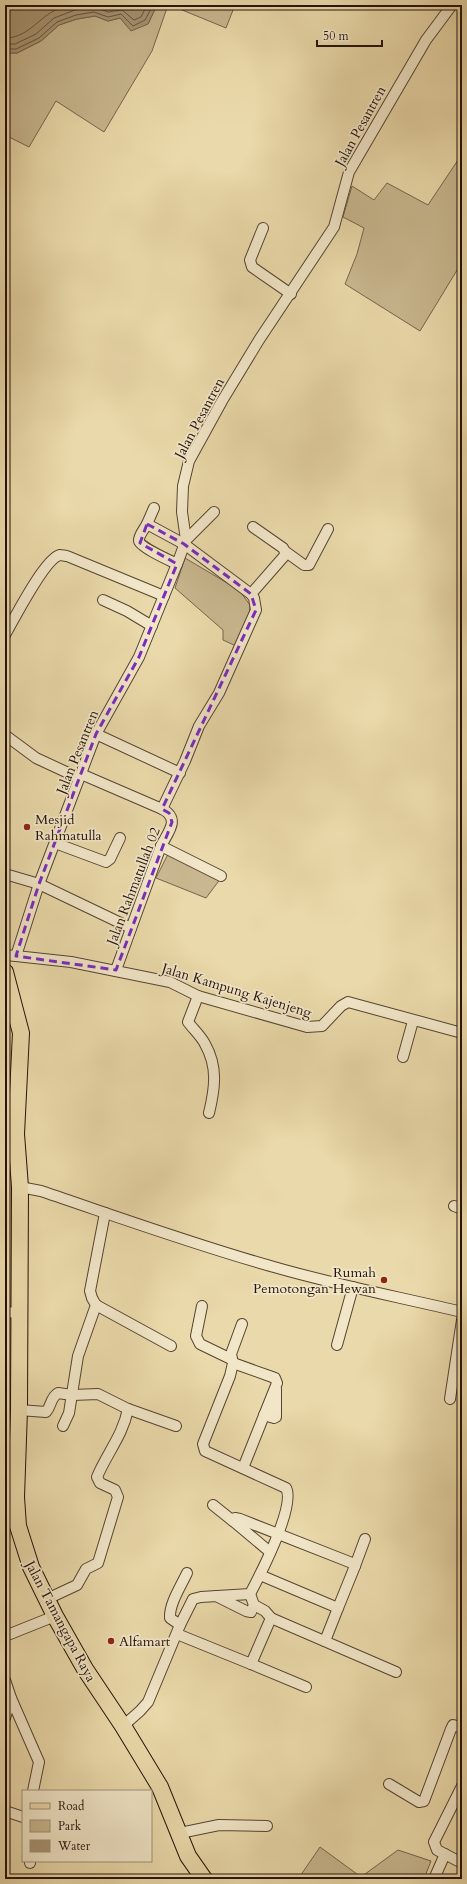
<svg xmlns="http://www.w3.org/2000/svg" width="467" height="1884" viewBox="0 0 467 1884" font-family="Cardo,serif">
  <style>
    .green { fill: #c8b78f; stroke: #76644c }
    .water { fill: #a79574; stroke: #73614a }
    .lines { fill: none; stroke-linecap: round; stroke-linejoin: round }
    .shore { stroke: #66543f; stroke-width: 1 }
    .street-casing { stroke: #564432; stroke-width: 12 }
    .primary-casing { stroke: #24120a; stroke-width: 18 }
    .street { stroke: #f1e6c8; stroke-width: 10 }
    .primary { stroke: #ead9aa; stroke-width: 16 }
    .marked { fill: none; stroke: #7b2cbf; stroke-width: 3; stroke-dasharray: 8 5; stroke-linejoin: round }
    .poi-dot { fill: #8f2418; stroke: #f1e6c8; stroke-width: 1.5 }
    .labels { text-anchor: middle; stroke-width: 3.5; stroke-linejoin: round; paint-order: stroke }
    .street-label { font-size: 14px; fill: #24120a; stroke: #f1e6c8 }
    .poi-label { font-size: 14px; fill: #24120a; stroke: #f1e6c8; text-anchor: start }
  </style>
  <rect width="100%" height="100%" fill="#ead9aa"/>
  <filter id="stains"><feTurbulence type="fractalNoise" baseFrequency=".005" numOctaves="4"/><feColorMatrix values="0 0 0 0 .2 0 0 0 0 .09 0 0 0 0 .02 0 0 0 .5 -.17"/></filter>
  <radialGradient id="worn" r=".72"><stop offset=".6" stop-color="#630" stop-opacity="0"/><stop offset="1" stop-color="#630" stop-opacity=".3"/></radialGradient>
  <g class="green">
    <polygon points="157,5 168,5 152,51 104,132 56,101 29,147 5,135 5,53 17,53 41,41 59,25 77,19 95,16 108,21 120,18 148,24"/>
    <polygon points="170,5 235,5 226,28"/>
    <polygon points="458,160 462,162 462,262 420,331 345,284 357,254 364,228 343,217 352,186 374,200 387,183 428,205"/>
    <polygon points="185,558 239,590 250,605 249,618 236,646 223,640 223,630 175,588"/>
    <polygon points="170,850 221,878 206,898 156,878"/>
    <polygon points="320,1847 361,1877 398,1850 431,1861 424,1879 298,1879"/>
  </g>
  <polygon class="water" points="5,5 157,5 148,24 131,31 120,18 108,21 95,16 77,19 59,25 41,41 17,53 5,53"/>
  <g class="lines">
    <g class="shore">
      <path d="M 5,38 C 25,38 35,23 50,13 C 56,9 64,7 71,5"/>
      <polyline points="5,44 15,44 36,34 54,18 75,10 94,7 108,12 122,10 134,20 141,17 147,5"/>
      <polyline points="5,49 16,49 39,38 57,22 76,15 94,12 108,17 121,14 133,26 145,20 153,5"/>
    </g>
    <g class="street-casing">
      <g id="street">
        <polyline points="263,228 250,260 252,267 291,294"/>
        <polyline points="154,508 147,524 184,544 251,594 254,598 256,610 219,693 199,726 185,761 162,809"/>
        <path d="M 147,524 C 145,528 138,536 139,541 C 140,547 171,561 177,564"/>
        <polyline points="186,540 214,512"/>
        <polyline points="286,552 304,565 309,565 328,529"/>
        <polyline points="251,594 286,554 283,548 253,527"/>
        <polyline points="103,600 127,611 152,626"/>
        <path d="M 5,635 C 13,621 45,558 60,555 C 61,555 66,556 67,556 L 164,596"/>
        <polyline points="96,734 180,773"/>
        <polyline points="5,735 36,758 79,778"/>
        <path d="M 81,774 L 162,809 C 181,819 168,832 161,846 L 116,970"/>
        <polyline points="55,843 106,862 110,859 120,838"/>
        <polyline points="161,846 221,876"/>
        <polyline points="5,874 39,884 131,928"/>
        <polyline points="5,955 16,956 39,884 96,734 139,657 179,559 186,540 182,512 183,486 189,461 222,401 259,340 334,227 349,172 426,40 452,5"/>
        <polyline points="16,956 71,962 170,982 198,996 307,1027 322,1026 341,1006 348,1002 462,1033"/>
        <path d="M 198,996 L 188,1022 C 193,1029 201,1036 205,1044 C 218,1067 215,1088 209,1113"/>
        <polyline points="403,1057 413,1021"/>
        <path d="M 20,1187 L 41,1191 C 118,1217 195,1245 274,1267 C 336,1285 399,1297 462,1312"/>
        <polyline points="454,1206 462,1209"/>
        <polyline points="96,1305 171,1346"/>
        <polyline points="202,1306 196,1336 200,1344 231,1359"/>
        <polyline points="5,1312 18,1313"/>
        <polyline points="337,1345 353,1287"/>
        <polyline points="233,1363 275,1378 277,1383 243,1468"/>
        <polyline points="450,1399 462,1320"/>
        <path d="M 19,1410 L 46,1412 C 52,1405 50,1398 58,1393 L 72,1395 L 98,1394 L 128,1409 L 176,1426"/>
        <polyline points="264,1415 274,1418 276,1417 276,1389"/>
        <polyline points="63,1426 69,1413 78,1356 96,1305 92,1298 90,1291 105,1213"/>
        <polyline points="5,1496 16,1497"/>
        <polyline points="213,1505 233,1521"/>
        <polyline points="355,1566 365,1539"/>
        <polyline points="260,1575 338,1608 355,1566 352,1563 240,1519 235,1518 233,1521 270,1552"/>
        <polyline points="216,1596 246,1611 251,1612 254,1605"/>
        <path d="M 47,1599 L 77,1585 L 86,1569 L 98,1563 L 118,1497 L 115,1490 L 100,1483 L 97,1477 C 107,1453 123,1435 128,1409"/>
        <polyline points="271,1618 396,1672"/>
        <path d="M 180,1625 L 170,1618 C 169,1604 181,1586 187,1573"/>
        <polyline points="177,1634 251,1664 271,1618 265,1611 254,1605 250,1594"/>
        <polyline points="5,1636 55,1616"/>
        <polyline points="325,1641 338,1608"/>
        <polyline points="251,1664 306,1687"/>
        <polyline points="5,1680 11,1698 39,1762 33,1791"/>
        <polyline points="5,1718 11,1698"/>
        <path d="M 123,1726 L 140,1711 L 148,1702 L 180,1625 L 193,1599 L 201,1597 L 250,1594 C 260,1575 296,1506 286,1488 L 205,1451 L 203,1444 L 230,1376 L 233,1363 L 231,1354 L 242,1324"/>
        <polyline points="389,1784 419,1802 424,1801 451,1729 453,1725 462,1728"/>
        <polyline points="462,1786 434,1842 437,1850 462,1863"/>
        <polyline points="5,1811 23,1817"/>
        <polyline points="180,1833 219,1825 267,1826"/>
        <polyline points="30,1861 30,1863"/>
        <polyline points="434,1879 445,1854"/>
      </g>
    </g>
    <g class="primary-casing">
      <polyline id="primary" points="5,972 21,1033 16,1134 20,1187 19,1410 16,1497 18,1526 31,1567 55,1616 85,1669 123,1726 160,1787 188,1856 204,1879"/>
    </g>
    <use href="#street" class="street"/>
    <use href="#primary" class="primary"/>
  </g>
  <path class="marked" d="M 147,524 L 184,544 L 251,594 L 256,610 L 162,809 L 169,813 L 172,822 L 116,970 L 16,956 L 39,884 L 96,734 L 139,657 L 177,564 L 140,543 Z"/>
  <g class="poi-dot">
    <circle cx="27" cy="827" r="4"/>
    <circle cx="384" cy="1280" r="4"/>
    <circle cx="111" cy="1641" r="4"/>
  </g>
  <g class="labels">
    <g class="street-label">
      <text transform="translate(360 126) rotate(-61)" y="5">Jalan Pesantren</text>
      <text transform="translate(199 418) rotate(-62)" y="5">Jalan Pesantren</text>
      <text transform="translate(77 752) rotate(-68)" y="5">Jalan Pesantren</text>
      <text transform="translate(133 886) rotate(-69)" y="5">Jalan Rahmatullah 02</text>
      <text transform="translate(237 990) rotate(17)" y="5">Jalan Kampung Kajenjeng</text>
      <text transform="translate(61 1621) rotate(62)" y="5">Jalan Tamangapa Raya</text>
    </g>
    <g class="poi-label">
      <text x="35" y="824">Mesjid<tspan x="35" dy="16">Rahmatulla</tspan></text>
      <text x="376" y="1277" text-anchor="end">Rumah<tspan x="376" dy="16">Pemotongan Hewan</tspan></text>
      <text x="119" y="1646">Alfamart</text>
    </g>
  </g>
  <rect width="467" height="1884" fill="none" stroke="#ead9aa" stroke-width="20"/>
  <rect x="6" y="6" width="455" height="1872" fill="none" stroke="#24120a" stroke-width="2"/>
  <rect x="10" y="10" width="447" height="1864" fill="none" stroke="#24120a"/>
  <rect x="22" y="1790" width="130" height="72" fill="#f1e6c8" stroke="#9f917c"/>
  <rect x="30" y="1803" width="20" height="6" fill="#ead9aa" stroke="#9f917c"/>
  <text x="58" y="1810" font-size="12" fill="#24120a">Road</text>
  <rect x="30" y="1820" width="20" height="12" fill="#c8b78f" stroke="#9f917c"/>
  <text x="58" y="1830" font-size="12" fill="#24120a">Park</text>
  <rect x="30" y="1840" width="20" height="12" fill="#a79574" stroke="#9f917c"/>
  <text x="58" y="1850" font-size="12" fill="#24120a">Water</text>
  <path d="M317 40v6h65v-6" fill="none" stroke="#24120a" stroke-width="2"/>
  <text x="323" y="40" font-size="12" fill="#24120a" stroke="#f1e6c8" stroke-width="3" paint-order="stroke">50 m</text>
  <rect width="100%" height="100%" filter="url(#stains)"/>
  <rect width="100%" height="100%" fill="url(#worn)"/>
</svg>
